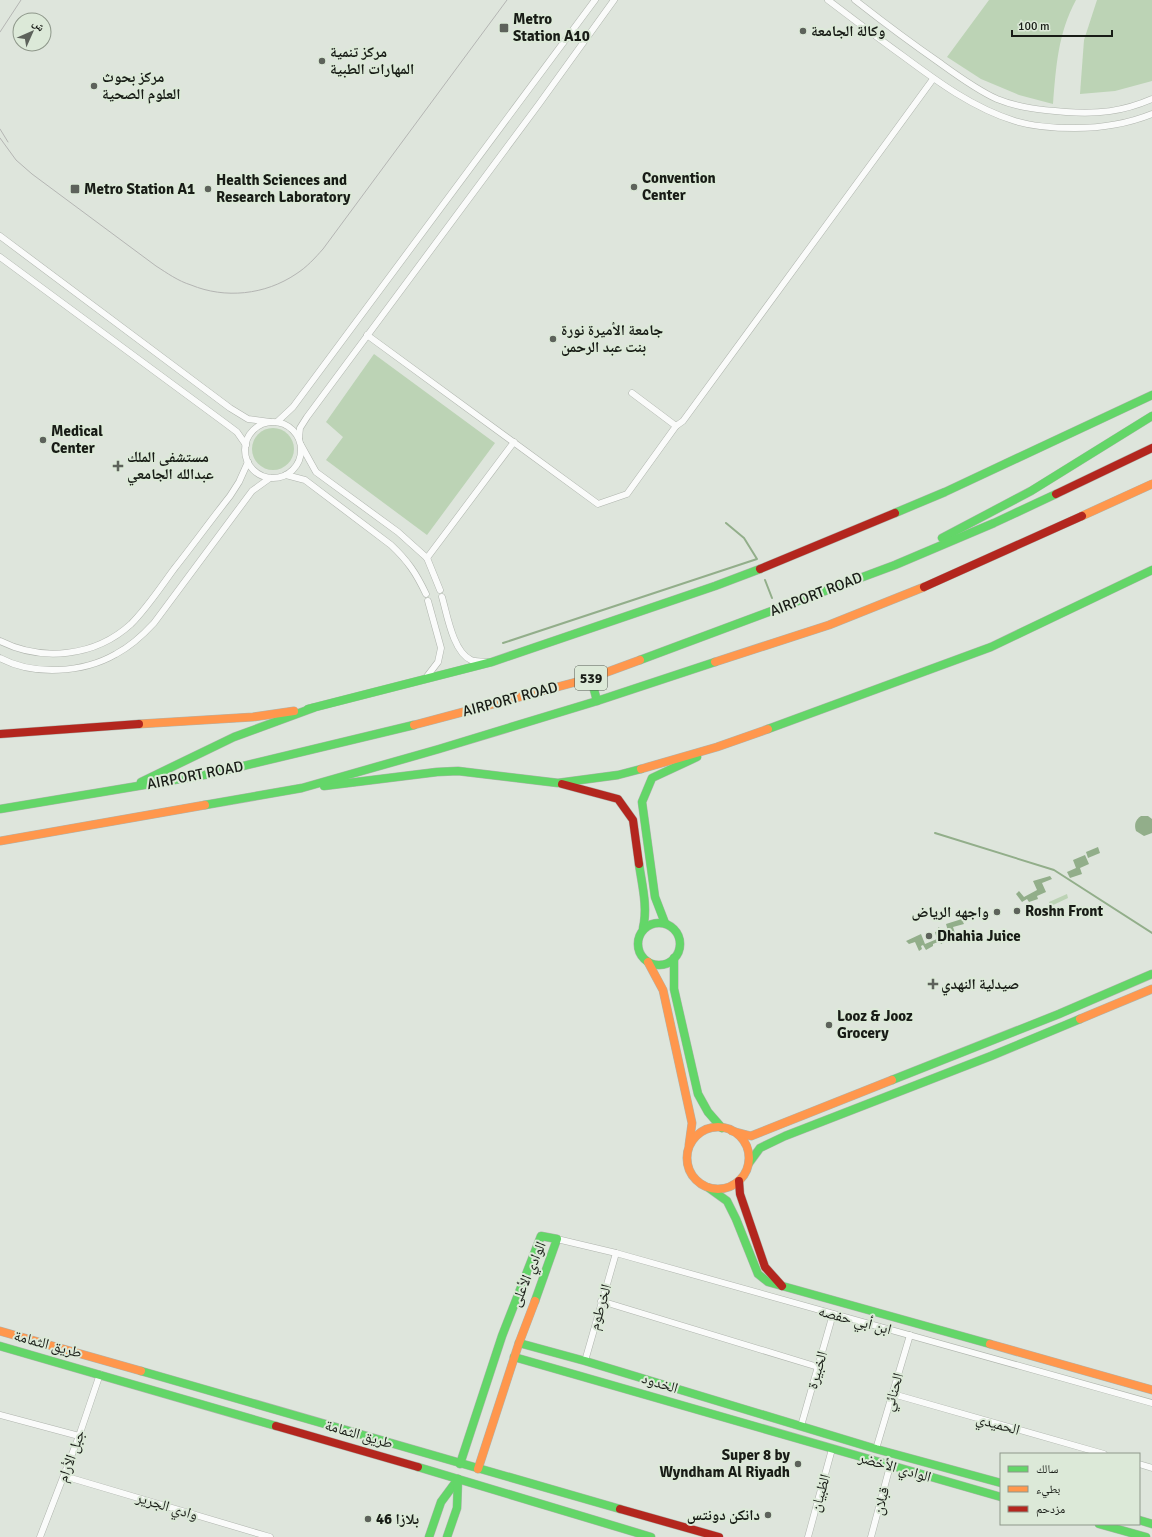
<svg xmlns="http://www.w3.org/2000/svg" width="1152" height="1537" viewBox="0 0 1152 1537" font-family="Signika,'Noto Naskh Arabic',sans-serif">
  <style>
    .green { fill: #bcd3b5 }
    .water { fill: #92ae8a }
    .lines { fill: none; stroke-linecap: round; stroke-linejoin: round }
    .stream { stroke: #92ae8a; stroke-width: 2 }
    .street-casing { stroke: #afb4ad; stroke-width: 7 }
    .fast-casing { stroke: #afb4ad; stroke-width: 9 }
    .slow-casing { stroke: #afb4ad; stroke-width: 9 }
    .jam-casing { stroke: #afb4ad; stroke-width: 9 }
    .street { stroke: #fafbfa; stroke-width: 6 }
    .fast { stroke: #63d668; stroke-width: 8 }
    .slow { stroke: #ff974d; stroke-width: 8 }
    .jam { stroke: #b3261e; stroke-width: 8 }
    .tram { stroke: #b4b5b3; stroke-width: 1 }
    .poi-dot { fill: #5d625b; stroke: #dce9d8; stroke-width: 1.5 }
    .labels { text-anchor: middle; stroke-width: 4; stroke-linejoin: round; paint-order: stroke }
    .shield { fill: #dce9d8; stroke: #535a50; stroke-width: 1 }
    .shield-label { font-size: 14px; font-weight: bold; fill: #181c16 }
    .poi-label { font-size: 15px; font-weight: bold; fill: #181c16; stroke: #dce9d8; text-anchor: start }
    .street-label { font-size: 15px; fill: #181c16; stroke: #dce9d8 }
  </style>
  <rect width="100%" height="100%" fill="#dee5dc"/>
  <g class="green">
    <path d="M 989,0 L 1076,0 C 1058,33 1056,67 1053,104 L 1019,95 L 981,79 L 947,57 Z"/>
    <polygon points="1097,0 1152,0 1152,81 1115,91 1080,94 1084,40"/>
    <polygon points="374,354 495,443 427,535 326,460 343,437 326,422"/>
    <circle cx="273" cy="449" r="21"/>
    <polygon points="1067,894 1068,898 1051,906 1049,902"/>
  </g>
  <g class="water">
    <path d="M 1141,816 L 1148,816 L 1152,819 L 1152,833 L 1144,836 L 1136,831 C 1134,825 1135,820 1141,816 Z"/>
    <polygon points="1098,847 1100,853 1088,858 1086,852"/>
    <polygon points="1085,855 1089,864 1080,868 1082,874 1070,878 1067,872 1076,868 1073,860"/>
    <polygon points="1050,876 1052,879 1042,883 1046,892 1037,896 1038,899 1029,902 1027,899 1022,902 1016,894 1019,891 1024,897 1037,890 1033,881"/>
    <polygon points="965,918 967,921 963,922 964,924 953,927 956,936 950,938 946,924"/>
    <polygon points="939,927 944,942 941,944 940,941 933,944 933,946 926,950 923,945 921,946 922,949 919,951 915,942 909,944 906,941 921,934 925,944 937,939 935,932 939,931 938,928"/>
  </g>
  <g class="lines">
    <g class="stream">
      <polyline points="765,580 772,598"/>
      <polyline points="503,643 757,559 744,538 726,523"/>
      <polyline points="935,833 1054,870 1152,933"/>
    </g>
    <g class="street-casing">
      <g id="street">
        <path d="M 828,0 C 853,19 878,38 903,56 C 938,82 973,108 1015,121 C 1035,127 1055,128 1075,128 C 1102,128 1127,124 1152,114"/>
        <path d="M 855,0 C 883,22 911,43 940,63 C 958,76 977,90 997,99 C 1019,108 1042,110 1066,112 C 1098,114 1122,112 1152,99"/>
        <polyline points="0,236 230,408 248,419 270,422"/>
        <polyline points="0,257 225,423 237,432 246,445"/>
        <polyline points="367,335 598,504 627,494 676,426 683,421 890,138 933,79"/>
        <polyline points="632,393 676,426"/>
        <polyline points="277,422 293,407 595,0"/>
        <circle cx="273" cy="450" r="28"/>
        <polyline points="299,438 300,428 307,417 539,104 614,0"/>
        <polyline points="301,445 316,472 398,532 427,558 440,590"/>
        <path d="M 286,475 L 305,480 L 391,545 C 408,561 416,573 426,594"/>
        <polyline points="427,558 514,442"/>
        <path d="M 442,597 C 447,614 453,652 471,660 C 475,662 482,661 487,662"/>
        <path d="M 0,641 C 42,662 95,657 131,624 C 147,608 160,588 174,569 C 193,545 211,520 230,496 L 239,482 L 248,462"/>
        <path d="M 0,658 C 34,676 83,673 116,654 C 131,646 143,635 154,623 L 252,491 L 270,478"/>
        <polyline points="425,679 438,662 441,648 428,601"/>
        <polyline points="557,1239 616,1253 1152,1403"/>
        <polyline points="601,1301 818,1367"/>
        <polyline points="585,1361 616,1253"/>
        <polyline points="893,1394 1104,1454"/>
        <polyline points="0,1415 79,1436"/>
        <polyline points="801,1426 833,1314"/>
        <polyline points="876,1449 910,1335"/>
        <polyline points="1139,1464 1152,1468"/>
        <polyline points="64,1476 270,1537"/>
        <polyline points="40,1537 79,1436 100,1374"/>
        <polyline points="808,1537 832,1449"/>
        <polyline points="871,1537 890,1466"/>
      </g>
    </g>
    <g class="fast-casing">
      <g id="fast">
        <polyline points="895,513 945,492 1152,395"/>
        <polyline points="942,538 1031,491 1152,416"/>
        <polyline points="640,660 895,565 994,523 1056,494"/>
        <polyline points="591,678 597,701"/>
        <polyline points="308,709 492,662 715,586 760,569"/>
        <polyline points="768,729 991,647 1152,570"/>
        <polyline points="141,782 234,737 313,708"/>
        <polyline points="324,786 437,772 458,771 558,783 618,775 641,769"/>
        <polyline points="205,805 302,788 439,749 597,701 715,662"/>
        <polyline points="0,809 210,774 414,725"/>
        <path d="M 639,864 C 642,885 648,907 643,928"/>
        <circle cx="659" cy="944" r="21"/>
        <polyline points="665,923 655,897 642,802 652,778 697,757"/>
        <polyline points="674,958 674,989 698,1094 708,1112 722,1128"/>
        <polyline points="892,1080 1059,1014 1152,974"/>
        <polyline points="749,1163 760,1148 785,1136 991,1056 1080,1019"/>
        <polyline points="709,1188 727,1201 736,1219 758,1274 768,1282 990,1344"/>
        <polyline points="519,1343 585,1361 876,1449 1001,1483"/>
        <polyline points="0,1346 276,1426"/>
        <polyline points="514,1357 1001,1497"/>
        <polyline points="141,1371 620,1509"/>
        <polyline points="460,1464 502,1336 541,1236 557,1239 535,1301"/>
        <polyline points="418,1467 651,1537"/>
        <polyline points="1139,1520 1152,1524"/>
        <polyline points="1099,1524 1146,1537"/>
        <polyline points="429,1537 441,1502 458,1479"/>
        <polyline points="447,1537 457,1508 458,1479"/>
      </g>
    </g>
    <g class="slow-casing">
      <g id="slow">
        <polyline points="1082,516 1152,484"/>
        <polyline points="715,662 829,625 924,587"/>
        <polyline points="139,724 253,717 294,711"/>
        <polyline points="414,725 591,678 640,660"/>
        <polyline points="641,769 717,747 768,729"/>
        <polyline points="0,841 205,805"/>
        <polyline points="648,962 663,990 692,1123 689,1145"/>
        <polyline points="1080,1019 1152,989"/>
        <circle cx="718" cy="1158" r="31"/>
        <polyline points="732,1131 751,1136 892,1080"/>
        <polyline points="0,1331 141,1371"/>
        <polyline points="990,1344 1152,1390"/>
        <polyline points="478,1469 519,1343 535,1301"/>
      </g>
    </g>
    <g class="jam-casing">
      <g id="jam">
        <polyline points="1056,494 1152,448"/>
        <polyline points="760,569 895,513"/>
        <polyline points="924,587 1082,516"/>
        <polyline points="0,734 139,724"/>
        <polyline points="562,784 618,799 633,820 639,864"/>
        <polyline points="739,1181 740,1194 765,1267 782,1286"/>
        <polyline points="276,1426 418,1467"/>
        <polyline points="620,1509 719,1537"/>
      </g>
    </g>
    <use href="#street" class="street"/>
    <use href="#fast" class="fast"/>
    <use href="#slow" class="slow"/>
    <use href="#jam" class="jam"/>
    <g class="tram">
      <polyline points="0,32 21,0"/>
      <polyline points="0,129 8,142"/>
      <path d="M 0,138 L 16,160 L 32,174 L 156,266 C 167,273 178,281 191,285 C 225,299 265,295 296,274 C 307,267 315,258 323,249 L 507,0"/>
    </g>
  </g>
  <g class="poi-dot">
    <rect x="499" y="23" width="10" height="10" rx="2"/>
    <circle cx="803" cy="31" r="4"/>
    <circle cx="322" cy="61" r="4"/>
    <circle cx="94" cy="86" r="4"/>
    <circle cx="634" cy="187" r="4"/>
    <rect x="70" y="184" width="10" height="10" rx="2"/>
    <circle cx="208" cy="189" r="4"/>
    <circle cx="553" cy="339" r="4"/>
    <circle cx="43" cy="440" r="4"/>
    <path d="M116 460h4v4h4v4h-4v4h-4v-4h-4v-4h4z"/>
    <circle cx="1017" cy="911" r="4"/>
    <circle cx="997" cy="912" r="4"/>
    <circle cx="929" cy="936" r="4"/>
    <path d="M931 978h4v4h4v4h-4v4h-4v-4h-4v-4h4z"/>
    <circle cx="829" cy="1025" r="4"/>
    <circle cx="798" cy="1464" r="4"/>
    <circle cx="768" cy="1515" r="4"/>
    <circle cx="368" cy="1519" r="4"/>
  </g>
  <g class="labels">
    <rect class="shield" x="575" y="666" width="32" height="24" rx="3"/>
    <g class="shield-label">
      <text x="591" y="683">539</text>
    </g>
    <g class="poi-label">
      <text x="513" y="24">Metro<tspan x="513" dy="17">Station A10</tspan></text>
      <text x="811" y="36">وكالة الجامعة</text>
      <text x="330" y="57">مركز تنمية<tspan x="330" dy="17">المهارات الطبية</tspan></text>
      <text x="102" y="82">مركز بحوث<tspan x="102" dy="17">العلوم الصحية</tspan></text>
      <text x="642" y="183">Convention<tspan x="642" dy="17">Center</tspan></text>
      <text x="216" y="185">Health Sciences and<tspan x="216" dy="17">Research Laboratory</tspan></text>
      <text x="84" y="194">Metro Station A1</text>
      <text x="561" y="335">جامعة الأميرة نورة<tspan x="561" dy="17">بنت عبد الرحمن</tspan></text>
      <text x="51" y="436">Medical<tspan x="51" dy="17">Center</tspan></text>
      <text x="127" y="462">مستشفى الملك<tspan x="127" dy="17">عبدالله الجامعي</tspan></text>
      <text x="1025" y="916">Roshn Front</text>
      <text x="989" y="917" text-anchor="end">واجهه الرياض</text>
      <text x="937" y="941">Dhahia Juice</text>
      <text x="941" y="989">صيدلية النهدي</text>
      <text x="837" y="1021">Looz &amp; Jooz<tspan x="837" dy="17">Grocery</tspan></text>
      <text x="790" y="1460" text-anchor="end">Super 8 by<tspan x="790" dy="17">Wyndham Al Riyadh</tspan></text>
      <text x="760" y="1520" text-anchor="end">دانكن دونتس</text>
      <text x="376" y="1524">بلازا 46</text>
    </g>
    <g class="street-label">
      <text transform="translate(816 594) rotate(-21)" y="5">AIRPORT ROAD</text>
      <text transform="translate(510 699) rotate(-15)" y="5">AIRPORT ROAD</text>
      <text transform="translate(195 775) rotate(-11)" y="5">AIRPORT ROAD</text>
      <text transform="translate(528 1274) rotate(-67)" y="5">الوادي الأعلى</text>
      <text transform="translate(600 1307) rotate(-74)" y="5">الخرطوم</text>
      <text transform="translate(855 1320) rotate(15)" y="5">ابن أبي حفصه</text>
      <text transform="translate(48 1344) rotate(15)" y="5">طريق الثمامة</text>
      <text transform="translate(817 1370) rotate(-74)" y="5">الخبيرة</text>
      <text transform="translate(660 1383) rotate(17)" y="5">الخدود</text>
      <text transform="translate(893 1392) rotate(-74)" y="5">الحنائي</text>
      <text transform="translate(998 1424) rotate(16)" y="5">الحميدي</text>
      <text transform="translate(359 1434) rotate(16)" y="5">طريق الثمامة</text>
      <text transform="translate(71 1456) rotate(-70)" y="5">جبل الأرام</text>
      <text transform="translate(895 1467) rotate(16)" y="5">الوادي الأخضر</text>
      <text transform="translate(820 1493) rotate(-74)" y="5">الظبيان</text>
      <text transform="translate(881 1501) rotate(-76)" y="5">قبلان</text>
      <text transform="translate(167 1506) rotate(17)" y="5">وادي الجرير</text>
    </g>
  </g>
  <rect x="1000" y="1453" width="140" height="72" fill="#dce9d8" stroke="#8e978a"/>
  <rect x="1008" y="1466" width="20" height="6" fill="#63d668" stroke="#8e978a"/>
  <text x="1036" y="1473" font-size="12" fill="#181c16">سالك</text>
  <rect x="1008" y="1486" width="20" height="6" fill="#ff974d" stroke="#8e978a"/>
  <text x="1036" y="1493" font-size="12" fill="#181c16">بطيء</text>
  <rect x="1008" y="1506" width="20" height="6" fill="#b3261e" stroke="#8e978a"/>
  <text x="1036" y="1513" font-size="12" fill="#181c16">مزدحم</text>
  <g transform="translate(32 32) rotate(45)"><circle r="19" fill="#dce9d8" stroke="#8e978a"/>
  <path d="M0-3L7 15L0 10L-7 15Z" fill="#5d625b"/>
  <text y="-6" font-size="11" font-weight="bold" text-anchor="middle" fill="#181c16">ش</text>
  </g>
  <path d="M1012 30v6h100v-6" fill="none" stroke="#181c16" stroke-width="2"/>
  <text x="1018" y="30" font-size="12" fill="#181c16" stroke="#dce9d8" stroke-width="3" paint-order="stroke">100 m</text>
</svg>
